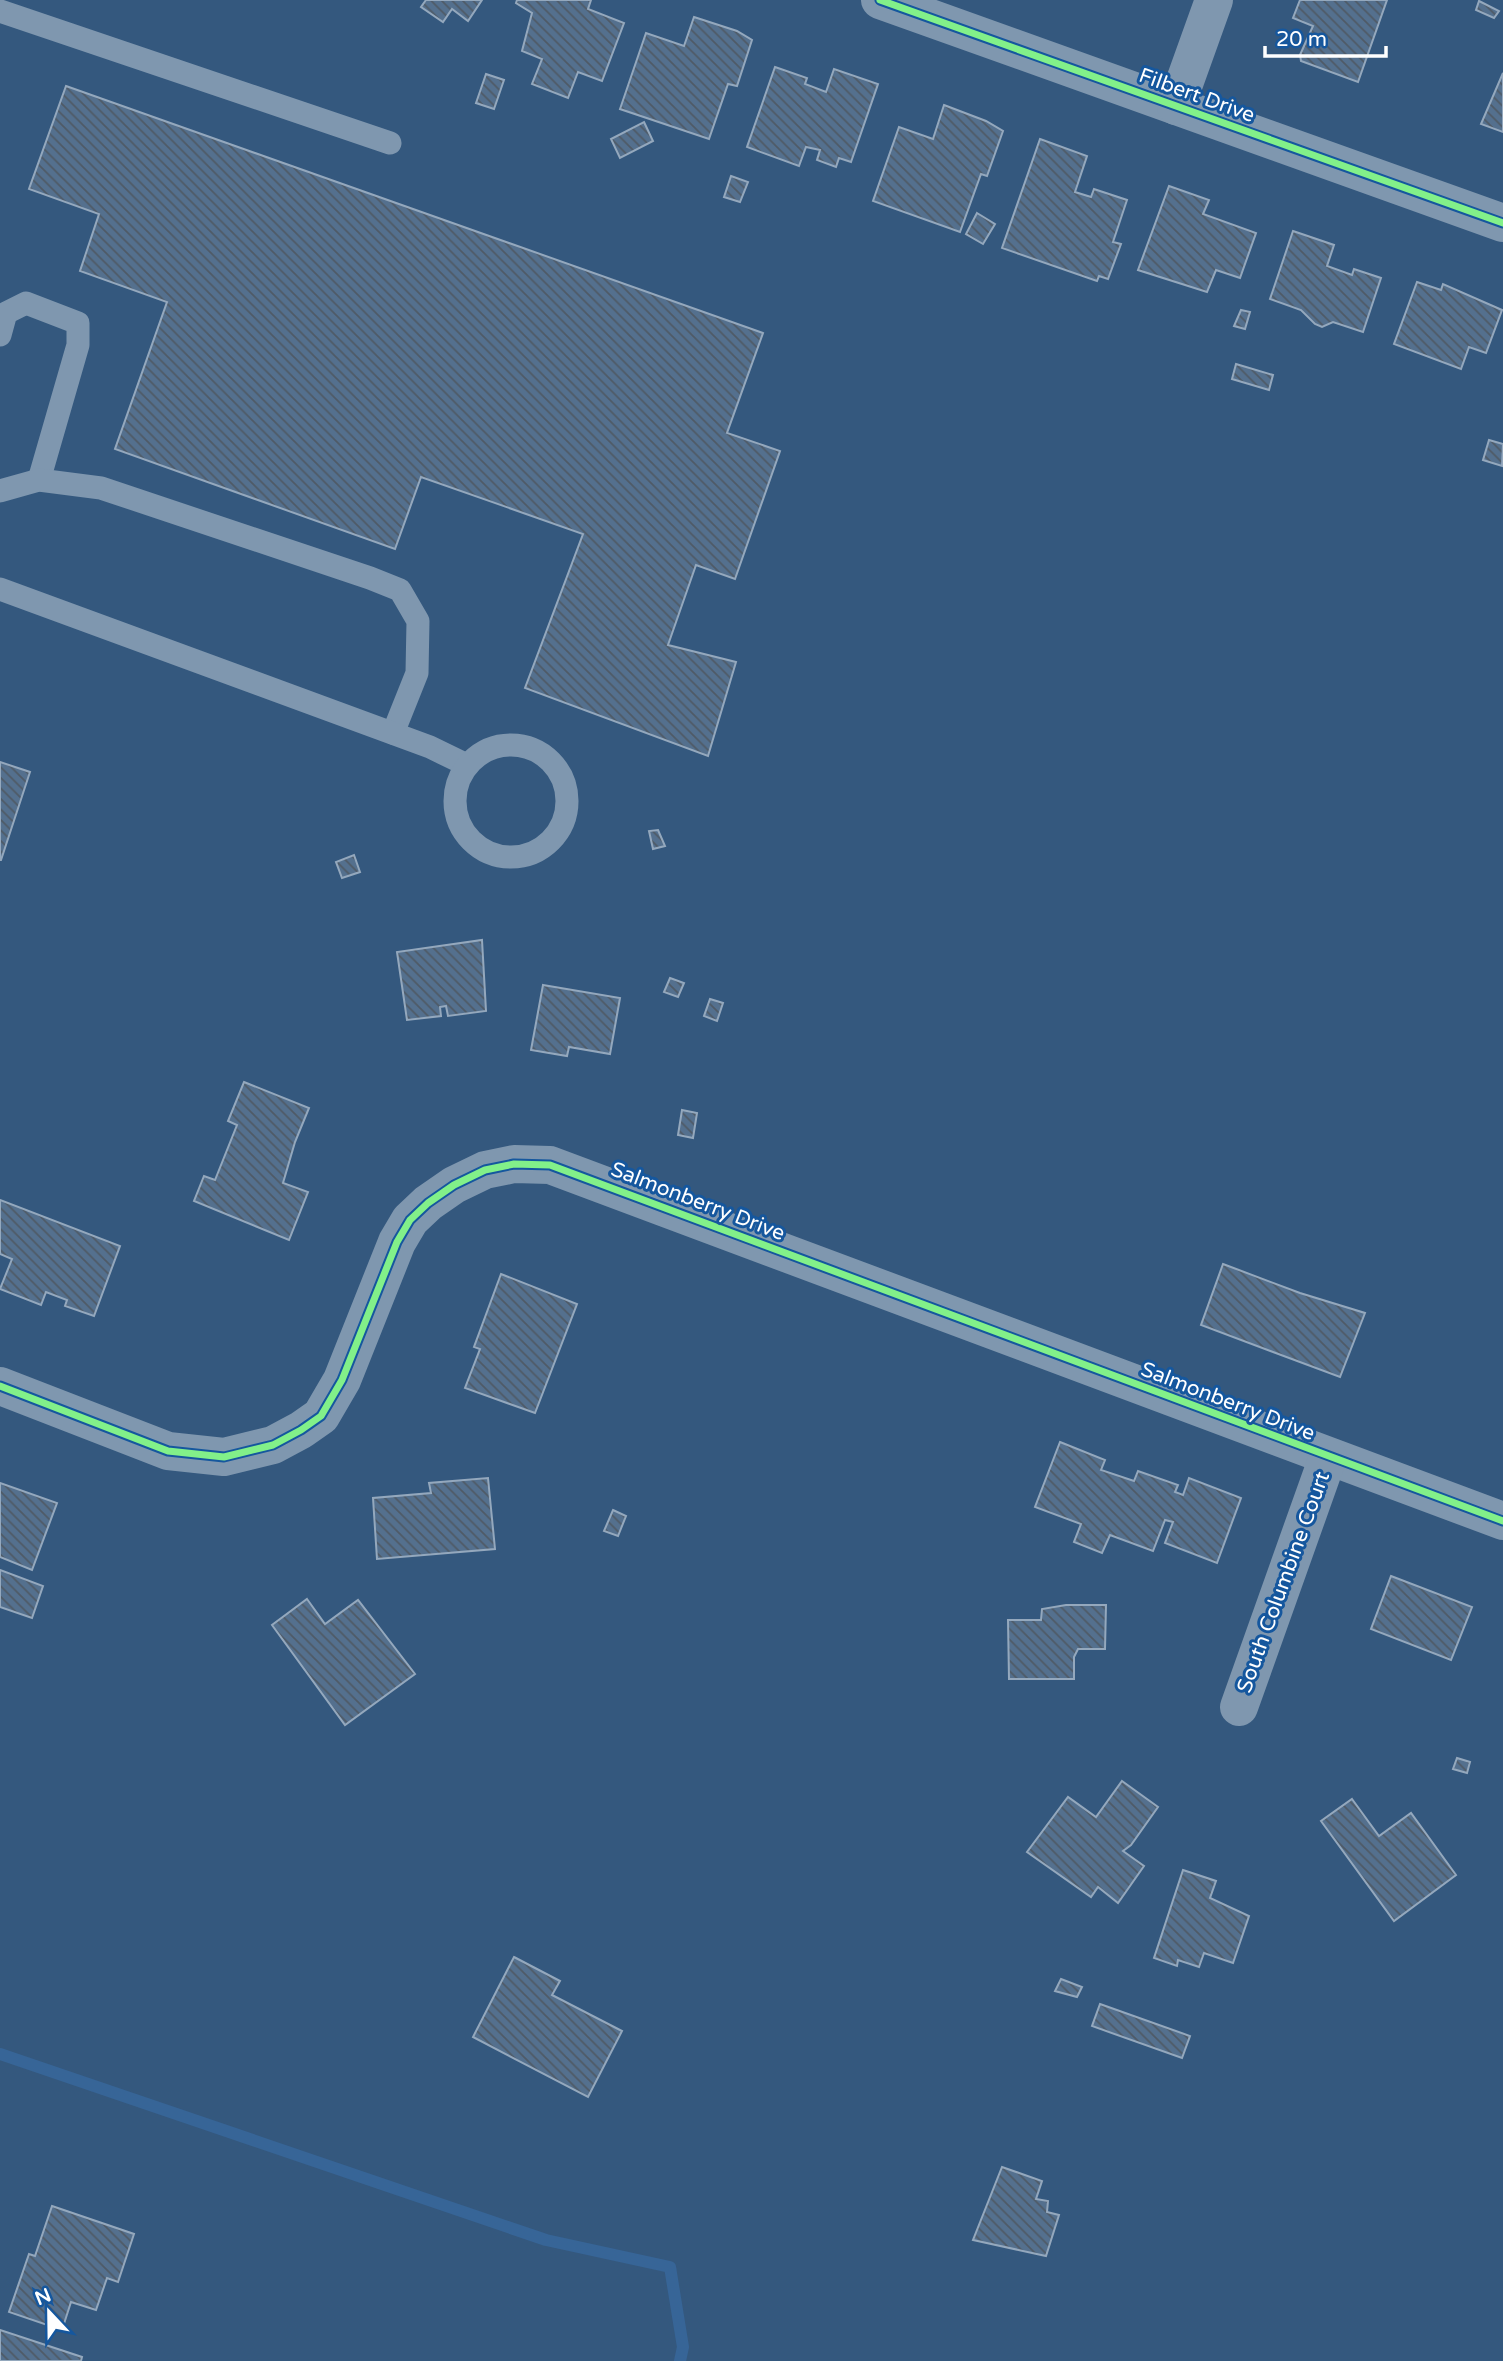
<svg xmlns="http://www.w3.org/2000/svg" width="1503" height="2361" viewBox="0 0 1503 2361" font-family="'Varela Round',sans-serif">
  <style>
    .lines { fill: none; stroke-linecap: round; stroke-linejoin: round }
    .stream { stroke: #376597; stroke-width: 12 }
    .building { fill: url(#building-back-hatch); stroke: #94a8bd; stroke-width: 2 }
    .service { stroke: #7f97af; stroke-width: 23 }
    .minor { stroke: #7f97af; stroke-width: 38 }
    .cycleway-casing { stroke: #15579e; stroke-width: 11 }
    .cycleway { stroke: #82f089; stroke-width: 7 }
    .labels { text-anchor: middle; stroke-width: 6; stroke-linejoin: round; paint-order: stroke }
    .street-label { font-size: 21px; fill: #fff; stroke: #15579e }
  </style>
  <defs>
    <pattern id="building-back-hatch" width="6" height="6" patternUnits="userSpaceOnUse" patternTransform="scale(1.75)"><rect width="6" height="6" fill="#54708e"/><path d="M-1 5l2 2M0 0l6 6M5-1l2 2" fill="none" stroke="#4f5a66"/></pattern>
  </defs>
  <rect width="100%" height="100%" fill="#34587e"/>
  <g class="lines">
    <polyline class="stream" points="0,2054 546,2240 670,2267 683,2347 680,2361"/>
  </g>
  <g class="building">
    <polygon points="426,0 482,0 468,21 452,9 443,22 421,7"/>
    <polygon points="517,0 591,0 588,9 624,23 602,81 578,72 568,98 532,84 542,59 522,51 532,13 516,3"/>
    <polygon points="1300,0 1387,0 1358,82 1301,61 1300,55 1313,26 1293,18"/>
    <polygon points="1479,1 1499,11 1494,18 1476,10"/>
    <polygon points="694,17 737,31 752,40 737,86 728,84 709,139 620,109 646,33 684,46"/>
    <polygon points="775,67 807,78 805,84 826,92 834,69 878,84 851,162 839,158 836,167 817,160 820,150 806,147 799,166 747,147"/>
    <polygon points="1503,73 1503,132 1481,124"/>
    <polygon points="486,74 504,80 494,109 476,103"/>
    <polygon points="66,86 763,333 727,433 780,451 735,579 696,565 668,645 736,662 708,756 525,688 583,534 421,477 395,549 115,449 167,302 80,271 99,214 29,189"/>
    <polygon points="944,105 986,121 1003,131 987,176 981,174 960,232 873,201 899,127 933,139"/>
    <polygon points="644,122 653,141 620,158 611,139"/>
    <polygon points="1040,139 1087,156 1075,192 1091,197 1094,189 1127,200 1113,242 1121,244 1108,279 1099,276 1097,281 1002,248"/>
    <polygon points="731,176 748,182 740,202 724,197"/>
    <polygon points="1169,186 1209,200 1203,214 1256,233 1240,278 1216,270 1207,292 1138,270"/>
    <polygon points="977,213 995,224 983,244 966,234"/>
    <polygon points="1293,231 1334,245 1327,266 1352,275 1354,269 1381,278 1363,332 1333,322 1322,327 1315,324 1301,310 1270,299"/>
    <polygon points="1417,282 1441,290 1443,284 1502,310 1486,353 1469,347 1461,369 1394,344"/>
    <polygon points="1241,310 1250,312 1245,329 1234,326"/>
    <polygon points="1236,364 1273,375 1269,390 1232,379"/>
    <polygon points="1489,440 1503,444 1502,466 1483,460"/>
    <polygon points="0,762 30,772 1,860 0,860"/>
    <polygon points="658,830 665,846 653,849 649,831"/>
    <polygon points="354,855 360,872 342,878 336,862"/>
    <polygon points="482,940 486,1011 448,1016 446,1006 440,1007 441,1016 407,1020 397,952"/>
    <polygon points="670,978 684,983 678,997 664,992"/>
    <polygon points="543,985 620,998 610,1054 569,1047 567,1056 531,1050"/>
    <polygon points="710,999 723,1003 717,1021 704,1016"/>
    <polygon points="244,1082 309,1108 295,1142 283,1183 308,1192 289,1240 194,1201 204,1176 215,1180 237,1125 228,1121"/>
    <polygon points="682,1110 697,1113 693,1138 678,1135"/>
    <polygon points="0,1200 120,1246 94,1316 65,1306 67,1300 46,1292 41,1305 0,1289 12,1259 0,1254"/>
    <polygon points="1223,1264 1300,1293 1365,1313 1340,1377 1201,1325"/>
    <polygon points="501,1274 577,1304 535,1413 465,1388 480,1349 474,1347"/>
    <polygon points="1060,1442 1105,1460 1101,1470 1134,1481 1138,1471 1178,1485 1175,1492 1183,1495 1189,1478 1241,1498 1217,1563 1165,1543 1173,1522 1165,1520 1153,1551 1110,1535 1102,1553 1074,1542 1081,1524 1035,1507"/>
    <polygon points="488,1478 495,1549 377,1559 373,1498 431,1493 429,1483"/>
    <polygon points="0,1483 57,1503 32,1570 0,1557"/>
    <polygon points="613,1510 626,1516 618,1536 604,1531"/>
    <polygon points="0,1570 43,1586 32,1618 0,1607"/>
    <polygon points="1391,1576 1472,1607 1451,1660 1371,1629"/>
    <polygon points="307,1599 325,1624 358,1600 415,1674 345,1725 272,1625"/>
    <polygon points="1066,1605 1106,1605 1105,1649 1078,1649 1074,1657 1074,1679 1009,1679 1008,1620 1041,1620 1042,1609"/>
    <polygon points="1457,1758 1470,1762 1467,1773 1453,1769"/>
    <polygon points="1122,1781 1158,1807 1131,1845 1123,1851 1144,1866 1118,1903 1098,1887 1091,1897 1027,1852 1068,1797 1096,1817"/>
    <polygon points="1352,1799 1379,1836 1411,1813 1456,1875 1394,1921 1321,1821"/>
    <polygon points="1183,1870 1216,1881 1210,1898 1249,1916 1233,1963 1204,1953 1199,1967 1178,1960 1177,1966 1154,1958"/>
    <polygon points="514,1957 560,1981 552,1995 622,2031 588,2097 473,2037"/>
    <polygon points="1061,1979 1082,1987 1077,1997 1055,1991"/>
    <polygon points="1100,2004 1190,2036 1182,2058 1092,2026"/>
    <polygon points="1002,2167 1042,2181 1036,2199 1048,2201 1047,2212 1059,2215 1046,2256 973,2240"/>
    <polygon points="52,2206 134,2234 118,2282 107,2278 96,2310 71,2302 62,2330 9,2312 29,2254 35,2256"/>
    <polygon points="0,2330 82,2357 81,2361 0,2361"/>
  </g>
  <g class="lines">
    <g class="service">
      <polyline points="0,11 390,143"/>
      <polyline points="0,335 6,313 26,303 78,323 78,345 39,480"/>
      <polyline points="0,491 39,480 101,488 370,578 400,590 418,621 417,673 393,733"/>
      <polyline points="0,589 430,747 467,765"/>
      <circle cx="511" cy="801" r="56"/>
    </g>
    <g class="minor">
      <polyline points="880,0 1503,223"/>
      <polyline points="1176,106 1214,0"/>
      <polyline points="0,1386 168,1451 224,1457 273,1445 301,1430 321,1416 342,1380 397,1242 410,1220 428,1203 454,1185 485,1170 514,1164 550,1165 1503,1521"/>
      <polyline points="1239,1707 1328,1457"/>
    </g>
    <g class="cycleway-casing">
      <g id="cycleway">
        <polyline points="880,0 1503,223"/>
        <polyline points="0,1386 168,1451 224,1457 273,1445 301,1430 321,1416 342,1380 397,1242 410,1220 428,1203 454,1185 485,1170 514,1164 550,1165 1503,1521"/>
      </g>
    </g>
    <use href="#cycleway" class="cycleway"/>
  </g>
  <g class="labels">
    <g class="street-label">
      <text transform="translate(1197 95) rotate(20)" y="7">Filbert Drive</text>
      <text transform="translate(698 1201) rotate(21)" y="7">Salmonberry Drive</text>
      <text transform="translate(1228 1401) rotate(21)" y="7">Salmonberry Drive</text>
      <text transform="translate(1283 1582) rotate(-70)" y="7">South Columbine Court</text>
    </g>
  </g>
  <g transform="translate(49 2312) rotate(338)" stroke="#15579e" stroke-width="5" paint-order="stroke">
  <path d="M0-5L12 26L0 18L-12 26Z" fill="#ffffff"/>
  <text y="-10" font-size="19" font-weight="bold" text-anchor="middle" fill="#ffffff">N</text>
  </g>
  <path d="M1265 46v10h121v-10" fill="none" stroke="#ffffff" stroke-width="3.5"/>
  <text x="1276" y="46" font-size="21" fill="#ffffff" stroke="#15579e" stroke-width="5" paint-order="stroke">20 m</text>
</svg>
